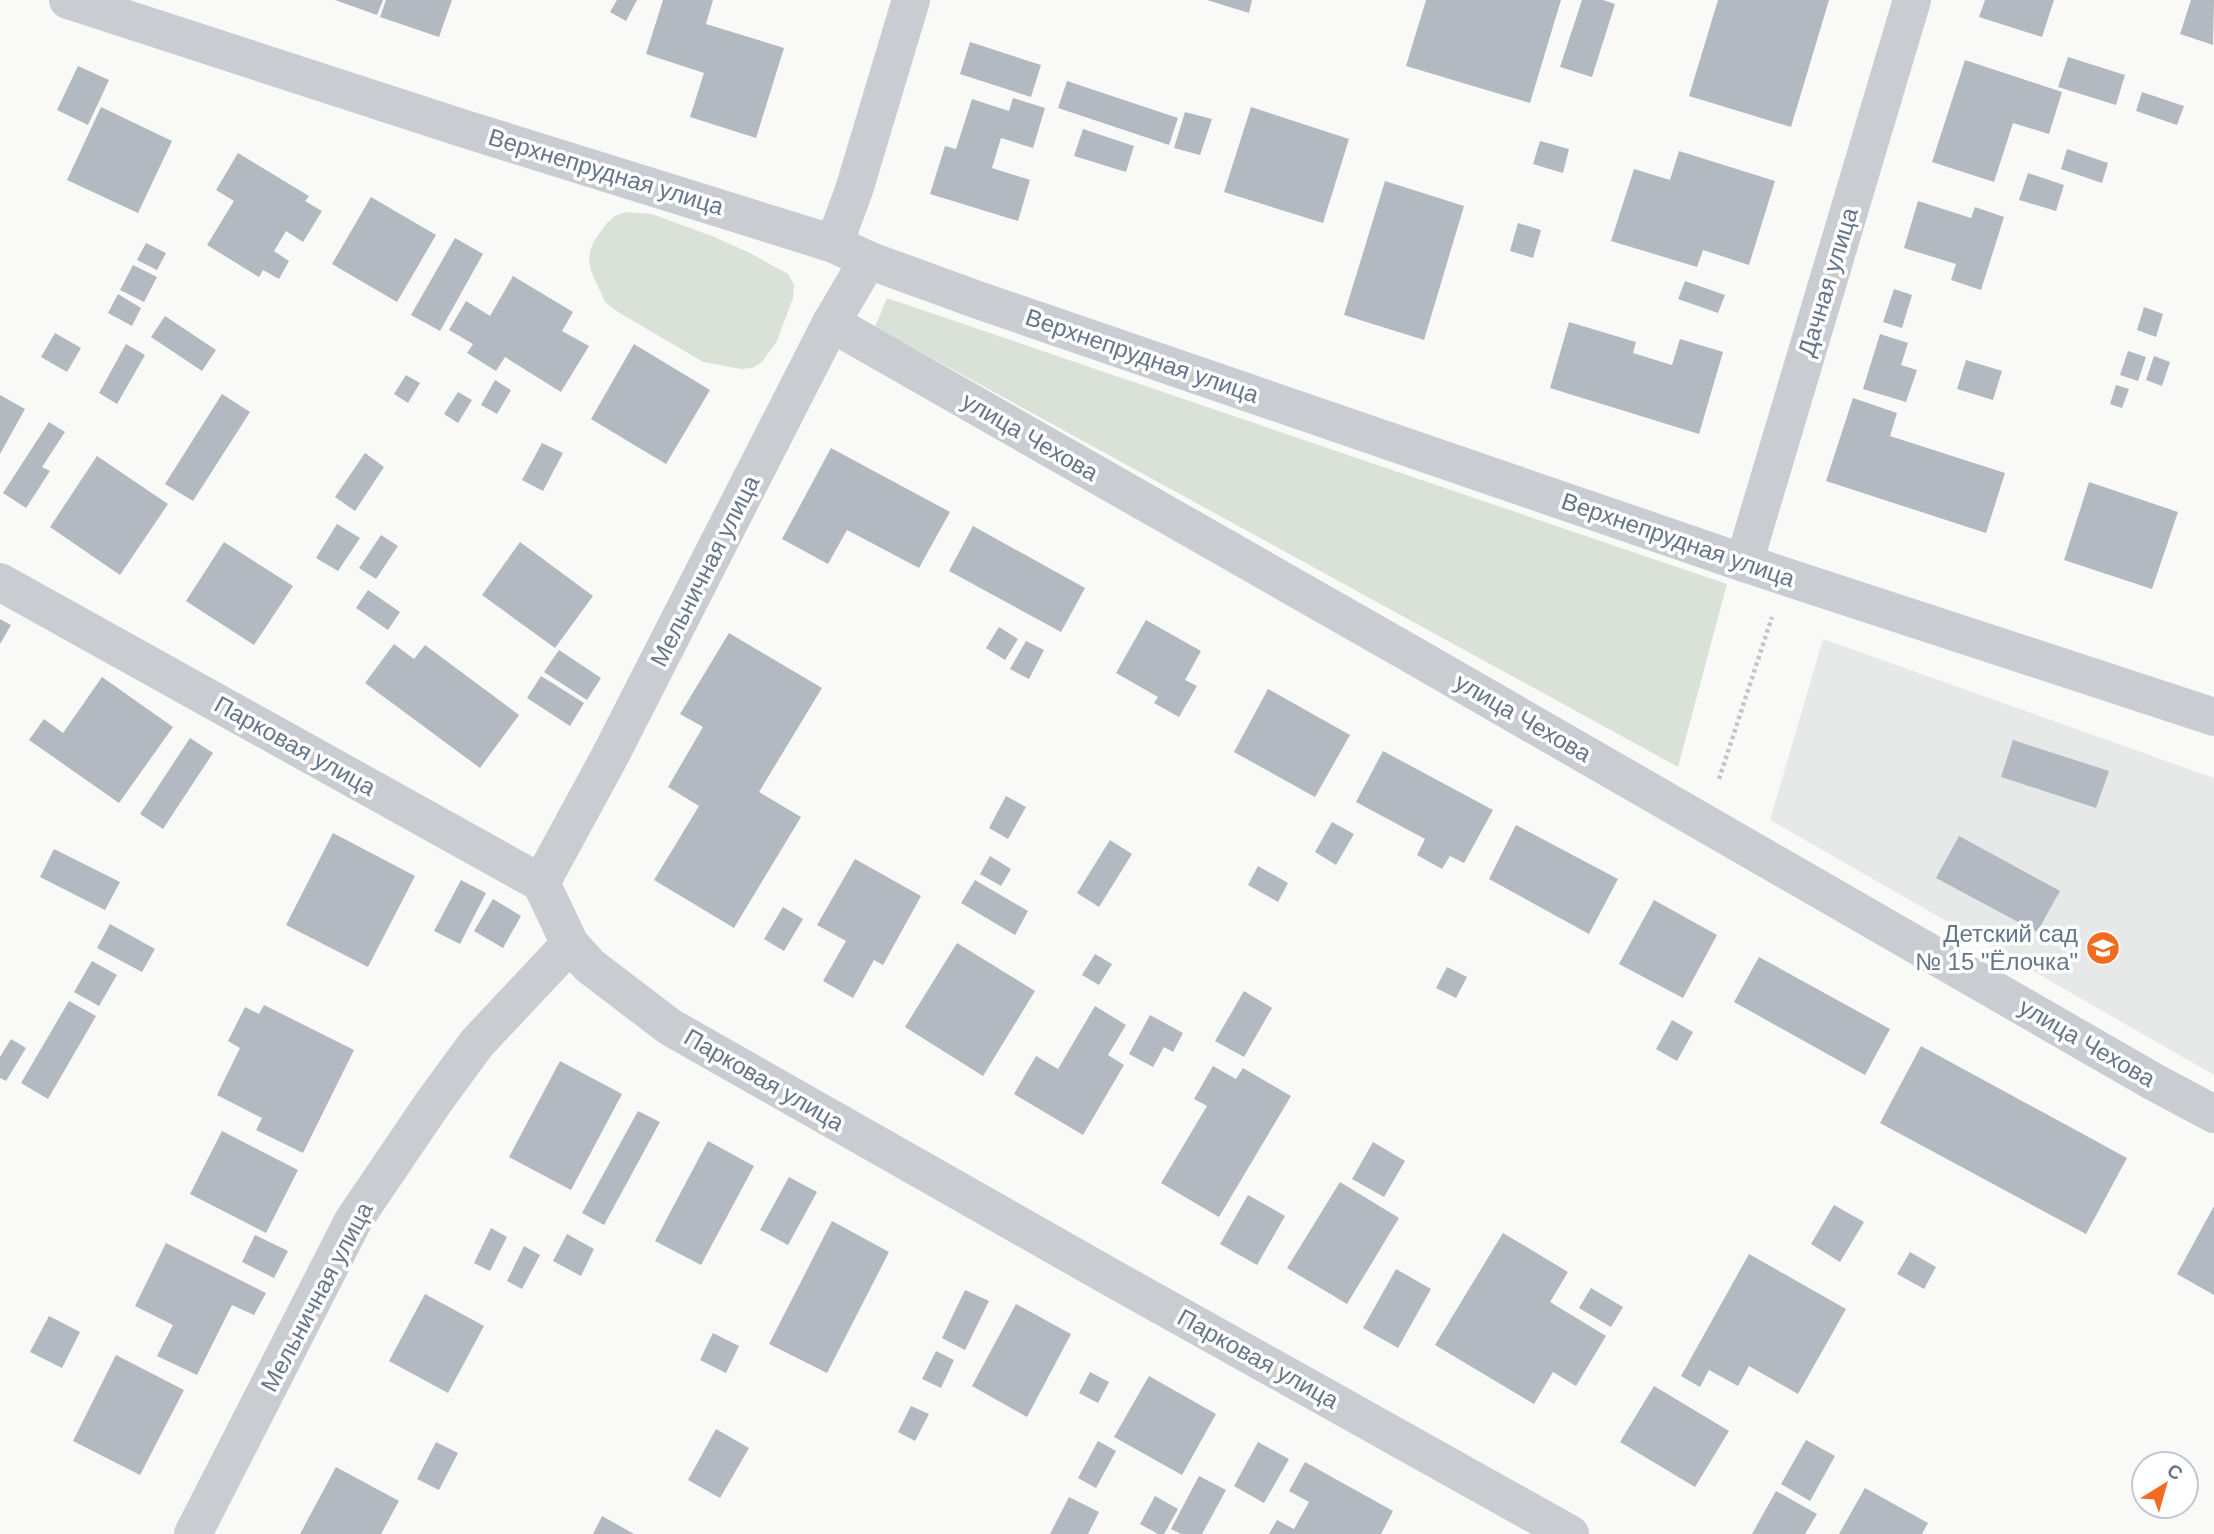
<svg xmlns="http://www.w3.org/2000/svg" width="2214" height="1534" viewBox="0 0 2214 1534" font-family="Helvetica,sans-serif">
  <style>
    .built { fill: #e7e9e8 }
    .green { fill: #dae2d8 }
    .building { fill: #b2b9c1 }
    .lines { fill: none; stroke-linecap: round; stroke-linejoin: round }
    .path { stroke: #c2c4c7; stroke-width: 4.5; stroke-dasharray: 3.5 3.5; stroke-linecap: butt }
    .minor { stroke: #c9ccd1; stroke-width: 38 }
    .labels { text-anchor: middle; stroke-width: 7; stroke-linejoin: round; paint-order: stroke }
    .street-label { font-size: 24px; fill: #66768b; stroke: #fff }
    .poi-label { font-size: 24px; fill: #66768b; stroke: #fff; text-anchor: end }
  </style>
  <rect width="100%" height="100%" fill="#f9faf7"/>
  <polygon class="built" points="1823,639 2214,778 2214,1075 1770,820"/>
  <g class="green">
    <polygon points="626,212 652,214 712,236 750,253 788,274 794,285 793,298 777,341 762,362 752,368 741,369 703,362 618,312 605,302 591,271 589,262 590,251 594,241 607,223 615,216"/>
    <polygon points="887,298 1727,584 1678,767 875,327"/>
  </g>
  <g class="building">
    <polygon points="335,0 383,0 377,15"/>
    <polygon points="386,0 452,0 439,37 380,17"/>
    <polygon points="617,0 637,0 626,21 610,12"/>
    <polygon points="663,0 713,0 706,24 784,48 756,138 690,117 704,73 646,54"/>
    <polygon points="1207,0 1252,0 1249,13"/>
    <polygon points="1426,0 1561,0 1530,103 1406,66"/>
    <polygon points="1582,0 1603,0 1615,4 1592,77 1560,67"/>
    <polygon points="1718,0 1829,0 1791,127 1689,96"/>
    <polygon points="1985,0 2054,0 2042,37 1979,17"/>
    <polygon points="2191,0 2214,0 2213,45 2180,34"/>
    <polygon points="970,42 1041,65 1031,97 960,74"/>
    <polygon points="2068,57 2125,75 2116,105 2058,87"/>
    <polygon points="1965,60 2062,92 2049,134 2013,123 1994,182 1932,162"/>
    <polygon points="78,66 109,80 88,125 57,110"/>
    <polygon points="1067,81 1178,118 1169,145 1058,108"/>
    <polygon points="2142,92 2184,106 2177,125 2136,111"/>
    <polygon points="1013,98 1045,108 1033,148 1001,138 992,168 1030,180 1018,221 930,194 945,146 956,149 972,99 1009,111"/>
    <polygon points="101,107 172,141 138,213 67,180"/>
    <polygon points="1251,107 1349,139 1323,223 1224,192"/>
    <polygon points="1185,112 1212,119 1200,155 1174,148"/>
    <polygon points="1083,129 1134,146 1126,172 1074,156"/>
    <polygon points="1540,141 1569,149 1563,173 1533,164"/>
    <polygon points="2067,149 2108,163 2102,183 2061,169"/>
    <polygon points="1679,151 1775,181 1749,265 1703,250 1697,267 1611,241 1634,169 1670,180"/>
    <polygon points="238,153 309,196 305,201 322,211 303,242 286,231 274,251 289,261 279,279 263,270 259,277 207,245 234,201 216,190"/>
    <polygon points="2028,173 2064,185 2056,211 2019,200"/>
    <polygon points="1385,181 1464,206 1424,340 1344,315"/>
    <polygon points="371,197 436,235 397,302 332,264"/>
    <polygon points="1918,201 1971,218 1975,207 2004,217 1981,290 1951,280 1956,264 1904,248"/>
    <polygon points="1518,223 1541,230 1533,258 1510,251"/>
    <polygon points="455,238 483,254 440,331 411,315"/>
    <polygon points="146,243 166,253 157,270 137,260"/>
    <polygon points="133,265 157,277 144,302 120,290"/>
    <polygon points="513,276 573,312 562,331 589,346 561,392 505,357 496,371 467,353 473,344 449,330 466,301 490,316"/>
    <polygon points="1685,281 1725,295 1718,313 1678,299"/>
    <polygon points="1894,289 1912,295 1902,328 1883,322"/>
    <polygon points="118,294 141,308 132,326 108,313"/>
    <polygon points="2144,307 2163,314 2156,337 2137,330"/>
    <polygon points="165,316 216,350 202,371 151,337"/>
    <polygon points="1569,322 1636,342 1633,353 1672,365 1680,339 1723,352 1699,434 1550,388"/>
    <polygon points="55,333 81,348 67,372 41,357"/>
    <polygon points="1880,334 1908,343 1901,365 1917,370 1906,402 1863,389"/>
    <polygon points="126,344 145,355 117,404 99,393"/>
    <polygon points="634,344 710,390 666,464 591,419"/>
    <polygon points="2128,351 2146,357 2138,381 2120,375"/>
    <polygon points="2154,356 2170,362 2162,386 2146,380"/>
    <polygon points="1966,360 2002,371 1993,400 1957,389"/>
    <polygon points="406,375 420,383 408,403 394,394"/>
    <polygon points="495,380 511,390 497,414 481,405"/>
    <polygon points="2116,385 2129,389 2122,408 2110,404"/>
    <polygon points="458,392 472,400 458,423 444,414"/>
    <polygon points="222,394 250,412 193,501 165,484"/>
    <polygon points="0,395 25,409 0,454"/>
    <polygon points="1853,398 1897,413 1890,436 2005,473 1986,533 1826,481"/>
    <polygon points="49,422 65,432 42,467 50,471 26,508 3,493"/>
    <polygon points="542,443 563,453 543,491 522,480"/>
    <polygon points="831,448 950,512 919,568 847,530 828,564 782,539"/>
    <polygon points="365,453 384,467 355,511 335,497"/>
    <polygon points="97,456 168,504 120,575 50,527"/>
    <polygon points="2089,482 2178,512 2152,589 2064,560"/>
    <polygon points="337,524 360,538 338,571 316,558"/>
    <polygon points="973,526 1085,588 1061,632 949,571"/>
    <polygon points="381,535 398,546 376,579 359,568"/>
    <polygon points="224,542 293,586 254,645 186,601"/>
    <polygon points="520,542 593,596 555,648 482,595"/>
    <polygon points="368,590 400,612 388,630 356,608"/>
    <polygon points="0,619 11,625 0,644"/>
    <polygon points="1146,620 1201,651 1185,680 1197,686 1179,717 1154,703 1158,697 1116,673"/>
    <polygon points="999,627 1018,639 1005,660 986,648"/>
    <polygon points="729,633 822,688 759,792 801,817 734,928 654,880 699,806 668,787 703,727 680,714"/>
    <polygon points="1026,641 1044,650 1029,679 1010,669"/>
    <polygon points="394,644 414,659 425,645 519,715 480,768 365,683"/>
    <polygon points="559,650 601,678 587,700 544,672"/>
    <polygon points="541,676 584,703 570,726 527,698"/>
    <polygon points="102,677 173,727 119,803 29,740 44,719 63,733"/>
    <polygon points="1268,689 1350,735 1315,797 1234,752"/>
    <polygon points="190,738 213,753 163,829 140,814"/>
    <polygon points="2013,740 2109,771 2096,808 2001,777"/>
    <polygon points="1383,751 1493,810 1464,863 1450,856 1442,869 1417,855 1425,839 1356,802"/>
    <polygon points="1006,796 1026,807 1008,839 989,828"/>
    <polygon points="1332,822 1354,834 1336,865 1315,852"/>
    <polygon points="1516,825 1618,879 1589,934 1489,879"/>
    <polygon points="333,833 415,876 368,967 286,925"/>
    <polygon points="1959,836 2060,891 2037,932 1936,878"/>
    <polygon points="1110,840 1132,854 1099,907 1077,893"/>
    <polygon points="54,849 120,882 105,910 40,877"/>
    <polygon points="990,856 1011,869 1001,886 980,874"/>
    <polygon points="855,859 921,896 883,965 874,960 853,998 823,981 846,941 817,925"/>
    <polygon points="1258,866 1288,883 1278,902 1248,885"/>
    <polygon points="461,880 486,893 460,944 434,931"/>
    <polygon points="975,880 1028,911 1015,935 961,903"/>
    <polygon points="493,899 521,916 503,948 474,931"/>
    <polygon points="1654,900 1717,935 1683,998 1619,964"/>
    <polygon points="783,907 803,919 784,951 764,939"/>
    <polygon points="110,924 155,949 142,972 97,948"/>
    <polygon points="957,943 1035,991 983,1076 905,1027"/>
    <polygon points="1095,954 1112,964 1099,985 1082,975"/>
    <polygon points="1759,957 1890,1029 1865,1075 1734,1002"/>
    <polygon points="92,961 117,975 99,1006 74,992"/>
    <polygon points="1447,967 1467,977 1456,998 1436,988"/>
    <polygon points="1244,991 1272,1008 1244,1057 1215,1041"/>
    <polygon points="69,1001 96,1016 48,1099 21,1083"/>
    <polygon points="264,1005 354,1050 303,1153 256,1130 262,1118 217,1095 240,1048 228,1041 245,1007 259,1014"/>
    <polygon points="1095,1006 1126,1025 1108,1055 1124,1065 1083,1135 1014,1094 1036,1056 1058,1069"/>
    <polygon points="1150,1015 1183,1033 1173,1052 1164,1047 1153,1067 1129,1054"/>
    <polygon points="1672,1020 1693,1032 1677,1061 1656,1049"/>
    <polygon points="11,1039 26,1048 6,1081 0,1078 0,1057"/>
    <polygon points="1921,1046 2127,1158 2086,1234 1880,1123"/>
    <polygon points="560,1061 622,1094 571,1190 509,1157"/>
    <polygon points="1213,1066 1236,1079 1243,1068 1291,1096 1219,1217 1161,1183 1207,1106 1194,1099"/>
    <polygon points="638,1111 660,1122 604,1225 582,1213"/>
    <polygon points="222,1131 298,1170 266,1233 190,1194"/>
    <polygon points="708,1141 754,1166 701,1265 655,1241"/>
    <polygon points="1373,1142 1405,1161 1384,1197 1352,1179"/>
    <polygon points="789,1177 817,1192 788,1245 760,1230"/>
    <polygon points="1340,1182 1399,1218 1347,1304 1287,1268"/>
    <polygon points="1248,1195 1285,1216 1257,1265 1220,1244"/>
    <polygon points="1834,1205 1864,1222 1840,1262 1811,1244"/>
    <polygon points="2214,1206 2214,1295 2177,1274"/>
    <polygon points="832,1221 889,1252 827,1373 769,1344"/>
    <polygon points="491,1228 507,1237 490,1271 474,1263"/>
    <polygon points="1503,1233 1568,1272 1550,1302 1606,1336 1576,1386 1553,1372 1534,1404 1435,1345"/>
    <polygon points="567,1234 594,1249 581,1276 553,1261"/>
    <polygon points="255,1235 288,1251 274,1278 242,1262"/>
    <polygon points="166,1243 266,1293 254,1315 232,1305 197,1375 157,1356 173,1325 135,1306"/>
    <polygon points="524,1246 540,1255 522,1289 507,1281"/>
    <polygon points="1910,1252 1936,1267 1924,1289 1897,1274"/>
    <polygon points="1749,1254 1846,1309 1798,1394 1749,1366 1738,1386 1709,1370 1700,1387 1681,1376"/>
    <polygon points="1396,1269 1431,1289 1398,1348 1363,1328"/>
    <polygon points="1591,1288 1623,1307 1611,1327 1579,1308"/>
    <polygon points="965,1290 989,1301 965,1350 942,1338"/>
    <polygon points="425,1294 484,1326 448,1393 389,1361"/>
    <polygon points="1016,1304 1071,1334 1027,1417 972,1386"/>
    <polygon points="49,1316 80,1332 62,1368 30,1352"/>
    <polygon points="713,1333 739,1346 726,1373 700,1360"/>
    <polygon points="936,1351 954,1360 941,1388 922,1379"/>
    <polygon points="116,1355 184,1390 140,1475 73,1441"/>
    <polygon points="1090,1372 1109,1382 1098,1403 1079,1393"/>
    <polygon points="1149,1376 1216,1414 1182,1475 1114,1437"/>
    <polygon points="1654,1386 1729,1431 1695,1487 1620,1442"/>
    <polygon points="911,1406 929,1414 915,1441 898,1432"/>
    <polygon points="716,1429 749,1448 720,1498 688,1480"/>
    <polygon points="1806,1440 1835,1456 1810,1501 1781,1484"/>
    <polygon points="1098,1441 1116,1451 1096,1488 1078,1478"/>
    <polygon points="436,1442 458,1453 439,1490 417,1479"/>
    <polygon points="1258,1442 1289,1459 1264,1503 1234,1486"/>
    <polygon points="1305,1462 1393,1511 1381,1534 1269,1534 1277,1520 1294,1529 1309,1502 1289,1491"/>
    <polygon points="336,1467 399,1501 381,1534 300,1534"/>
    <polygon points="1199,1476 1226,1490 1202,1534 1181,1534 1171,1529"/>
    <polygon points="1865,1488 1928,1523 1922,1534 1839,1534"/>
    <polygon points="1776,1491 1817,1514 1805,1534 1752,1534"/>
    <polygon points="1155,1496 1178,1509 1164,1534 1158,1534 1140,1524"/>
    <polygon points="1069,1497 1099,1512 1088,1534 1050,1534"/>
    <polygon points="602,1516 634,1534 593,1534"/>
  </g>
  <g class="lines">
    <polyline class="path" points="1719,779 1772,617"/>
    <g class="minor">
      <polyline points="68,0 465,129 834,244 868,260 975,299 1744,563 2214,717"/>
      <polyline points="834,244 854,190 911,0"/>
      <polyline points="831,323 1411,654 2154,1082 2214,1114"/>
      <polyline points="1744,563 1912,0"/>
      <polyline points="0,582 541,883 570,944 590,966 670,1027 1112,1278 1570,1534"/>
      <polyline points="541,883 610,756 831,323 868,260"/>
      <polyline points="193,1534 353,1221 433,1103 477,1043 570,944"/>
    </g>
  </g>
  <defs>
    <g id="school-disc" transform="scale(1.75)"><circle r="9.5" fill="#f16c20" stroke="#fff"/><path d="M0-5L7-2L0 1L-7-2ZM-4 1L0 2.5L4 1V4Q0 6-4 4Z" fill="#fff"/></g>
  </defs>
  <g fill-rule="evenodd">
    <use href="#school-disc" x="2103" y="948"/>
  </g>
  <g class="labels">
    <g class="street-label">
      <text transform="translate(606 172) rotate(17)" y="8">Верхнепрудная улица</text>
      <text transform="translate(1828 282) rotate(-73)" y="8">Дачная улица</text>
      <text transform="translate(1142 356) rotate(19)" y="8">Верхнепрудная улица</text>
      <text transform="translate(1030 437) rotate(30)" y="8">улица Чехова</text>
      <text transform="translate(1678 540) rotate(19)" y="8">Верхнепрудная улица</text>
      <text transform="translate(705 571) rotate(-63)" y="8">Мельничная улица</text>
      <text transform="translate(1523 718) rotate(30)" y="8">улица Чехова</text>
      <text transform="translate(295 746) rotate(29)" y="8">Парковая улица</text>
      <text transform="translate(2087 1043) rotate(30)" y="8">улица Чехова</text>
      <text transform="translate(764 1080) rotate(30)" y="8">Парковая улица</text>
      <text transform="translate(317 1297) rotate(-62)" y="8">Мельничная улица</text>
      <text transform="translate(1258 1359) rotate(29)" y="8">Парковая улица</text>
    </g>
    <g class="poi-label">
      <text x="2078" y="942">Детский сад<tspan x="2078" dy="28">№ 15 "Ёлочка"</tspan></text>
    </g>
  </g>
  <g transform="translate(2165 1485) rotate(37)"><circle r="33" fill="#ffffff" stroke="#c2c8d1" stroke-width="2"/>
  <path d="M0-5L12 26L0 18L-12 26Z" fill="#f16c20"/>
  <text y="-10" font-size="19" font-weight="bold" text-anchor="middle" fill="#66768b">С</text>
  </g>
</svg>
